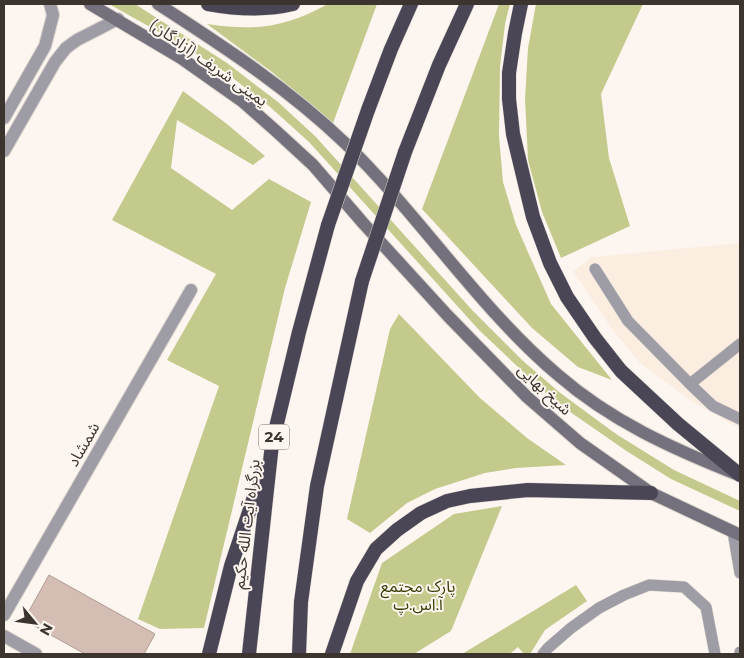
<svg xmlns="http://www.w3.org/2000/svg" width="744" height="658" viewBox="0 0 744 658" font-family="Montserrat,'Noto Sans Arabic',sans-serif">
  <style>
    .built { fill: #fcede1 }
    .green { fill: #c3ca8c }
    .building { fill: #d4beb4; stroke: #b19c93 }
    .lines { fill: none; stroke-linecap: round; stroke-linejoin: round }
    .service-casing { stroke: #dad3cd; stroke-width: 12 }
    .minor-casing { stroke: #dad3cd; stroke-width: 14 }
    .tertiary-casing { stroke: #dad3cd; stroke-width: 14 }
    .secondary-casing { stroke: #dad3cd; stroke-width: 14 }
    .trunk-casing { stroke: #dad3cd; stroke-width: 15 }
    .service { stroke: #9e9ca5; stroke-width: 11 }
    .minor { stroke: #9e9ca5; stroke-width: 12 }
    .tertiary { stroke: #9e9ca5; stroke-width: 12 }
    .secondary { stroke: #74717d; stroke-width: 12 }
    .trunk { stroke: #4a4655; stroke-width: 14 }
    .trunk-bridge-casing { stroke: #dad3cd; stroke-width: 15; stroke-linecap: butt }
    .trunk-bridge { stroke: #4a4655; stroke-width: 14 }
    .labels { text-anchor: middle; stroke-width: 4; stroke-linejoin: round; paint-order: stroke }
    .shield { fill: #fdf6f0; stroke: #766f69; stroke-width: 1 }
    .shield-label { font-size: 15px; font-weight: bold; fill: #3c352f }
    .street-label { font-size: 16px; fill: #3c352f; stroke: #fdf6f0 }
    .park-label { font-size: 16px; fill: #393d05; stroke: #fdf6f0 }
  </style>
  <rect width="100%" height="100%" fill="#fdf6f0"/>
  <polygon class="built" points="740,243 740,429 693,402 640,363 612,329 573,271 592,257"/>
  <g class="green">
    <polygon points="109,4 135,4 227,63 278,102 315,136 473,311 522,360 559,392 616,434 674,470 740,501 740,511 671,479 625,450 553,400 479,330 309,142 269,106 225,72 182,45"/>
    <path d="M 328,4 L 377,4 L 333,123 L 272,72 L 207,24 C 256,31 284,28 328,4 Z"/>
    <polygon points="499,4 510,4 505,24 500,67 499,136 503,182 516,225 551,304 612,380 578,367 532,328 422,209"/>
    <polygon points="536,4 643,4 601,94 609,158 630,226 561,258 542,212 528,160 525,99 528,48"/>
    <polygon points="183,91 227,124 265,156 253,165 177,120 171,168 232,210 269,179 311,202 285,288 204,628 160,629 138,619 219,386 167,360 216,274 112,220"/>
    <polygon points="399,314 480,398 527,438 566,465 516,468 485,473 435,489 407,503 370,533 347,519 390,329"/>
    <polygon points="502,506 451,631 414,654 350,654 382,563 454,514"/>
    <polygon points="576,585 587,601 545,630 530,654 524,654 518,647 511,653 512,654 462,654"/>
  </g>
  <polygon class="building" points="49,575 155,634 144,654 85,654 24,620"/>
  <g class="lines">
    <g class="service-casing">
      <g id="service">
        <polyline points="595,269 628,321 690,384 740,344"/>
        <polyline points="690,384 713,406 740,419"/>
        <polyline points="733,532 740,573"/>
        <polyline points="543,654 548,648 571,628 599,608 624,595 649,585 684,587 706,607 715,654"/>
        <polyline points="740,654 740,652"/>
      </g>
    </g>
    <g class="minor-casing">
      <polyline id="minor" points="4,615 191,290"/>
    </g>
    <g class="tertiary-casing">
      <g id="tertiary">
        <polyline points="4,118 45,46 53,15 50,4"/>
        <polyline points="4,151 55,62 66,48 77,40 118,19"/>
        <polyline points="4,636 36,654"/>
      </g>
    </g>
    <g class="secondary-casing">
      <g id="secondary">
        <polyline points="90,4 181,58 242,101 276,131 313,165 363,223 448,316 527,397 580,443 651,493 740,535"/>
        <path d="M 158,4 C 223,46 289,89 346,144 C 421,217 478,307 558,375 C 611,421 671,448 736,474"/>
      </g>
    </g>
    <g class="trunk-casing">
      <g id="trunk">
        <path d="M 208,4 C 236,9 265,11 293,4"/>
        <polyline points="521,4 515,33 509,73 509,99 513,134 533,217 550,263 567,297 595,338 621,371 678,424 740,475"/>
        <polyline points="368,110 391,49 411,4"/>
        <polyline points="405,152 439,65 467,4"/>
        <polyline points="209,654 231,566 263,470"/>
        <polyline points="249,654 272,444 299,332 328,225"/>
        <polyline points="299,654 301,602 317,486 362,281"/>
        <polyline points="332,654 357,581 376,549 397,530 421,513 447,501 470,496 528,490 651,493"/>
      </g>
    </g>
    <use href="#service" class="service"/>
    <use href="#minor" class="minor"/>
    <use href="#tertiary" class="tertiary"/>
    <use href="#secondary" class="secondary"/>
    <use href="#trunk" class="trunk"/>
    <g class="trunk-bridge-casing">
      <g id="trunk-bridge">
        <polyline points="328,225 368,110"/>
        <polyline points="362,281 405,152"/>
      </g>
    </g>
    <use href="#trunk-bridge" class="trunk-bridge"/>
  </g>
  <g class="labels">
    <rect class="shield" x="259" y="424.5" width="30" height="25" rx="4"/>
    <g class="shield-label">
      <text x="274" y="442">24</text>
    </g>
    <g class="street-label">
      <text transform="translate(209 62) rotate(35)" y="6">یمینی شریف (آزادگان)</text>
      <text transform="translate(545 389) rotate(43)" y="6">شیخ بهایی</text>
      <text transform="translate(83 444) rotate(-60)" y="6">شمشاد</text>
      <text transform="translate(246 524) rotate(-83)" y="6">بزرگراه آیت الله حکیم</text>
    </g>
    <g class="park-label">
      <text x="418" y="592">پارک مجتمع<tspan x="418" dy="18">آ.اس.پ</tspan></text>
    </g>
  </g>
  <rect width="744" height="658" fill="none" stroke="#3c352f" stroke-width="10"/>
  <g transform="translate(35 623) rotate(119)" stroke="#fdf6f0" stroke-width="4" paint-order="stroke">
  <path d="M0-4L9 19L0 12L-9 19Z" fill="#3c352f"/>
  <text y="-8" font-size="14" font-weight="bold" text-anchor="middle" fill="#3c352f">N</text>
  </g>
</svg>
